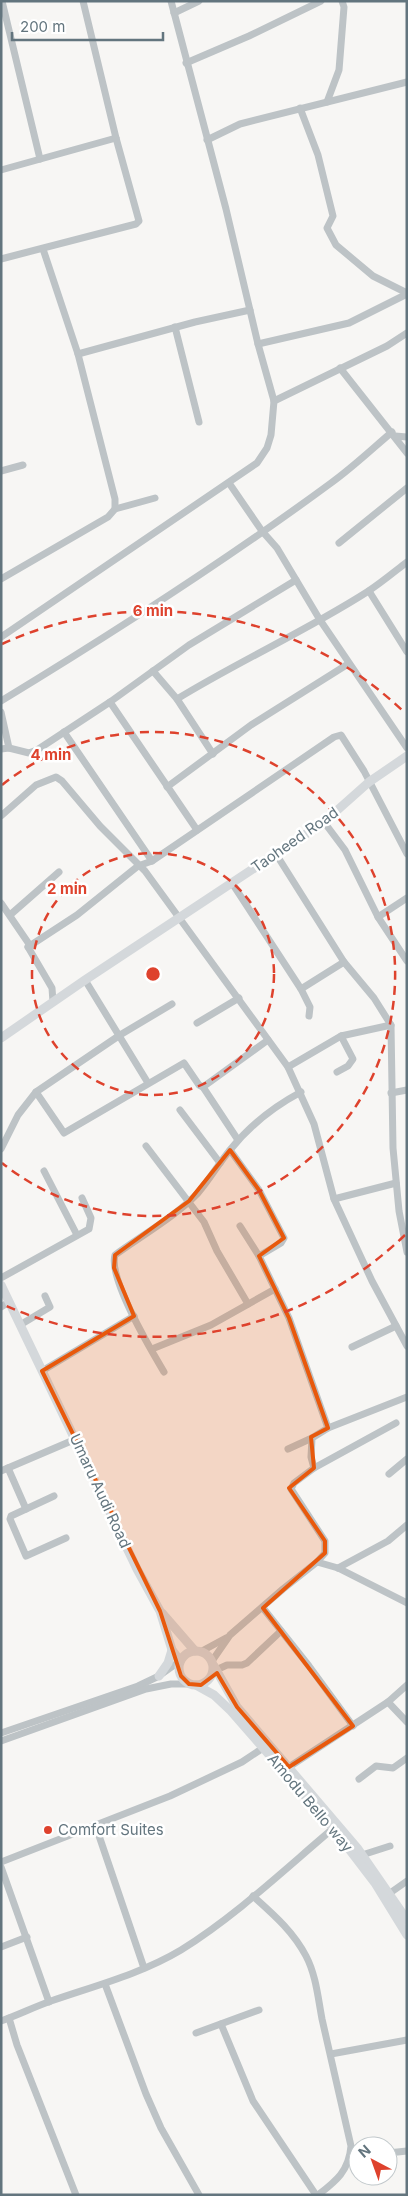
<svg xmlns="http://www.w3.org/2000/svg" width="408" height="2196" viewBox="0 0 408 2196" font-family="Inter,sans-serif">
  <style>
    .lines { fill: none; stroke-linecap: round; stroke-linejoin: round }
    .minor { stroke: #bdc3c6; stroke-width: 7 }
    .major { stroke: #d4d8db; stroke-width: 9 }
    .marked { fill: #e8590c; fill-opacity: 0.2; stroke: #e8590c; stroke-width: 4; stroke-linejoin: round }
    .ring { fill: none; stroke: #de422d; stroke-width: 2.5; stroke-dasharray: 9 6 }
    .poi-dot { fill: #de422d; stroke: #fff; stroke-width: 2 }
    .labels { text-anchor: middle; stroke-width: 5; stroke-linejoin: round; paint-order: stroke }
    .street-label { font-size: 15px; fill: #63757e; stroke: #fff }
    .poi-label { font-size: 15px; fill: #63757e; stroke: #fff; text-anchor: start }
    .centre { fill: #de422d; stroke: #fff; stroke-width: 2.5 }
    .ring-label { font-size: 15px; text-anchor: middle; font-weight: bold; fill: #de422d; stroke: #fff; stroke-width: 5; stroke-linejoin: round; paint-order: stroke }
  </style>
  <rect width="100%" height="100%" fill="#f7f6f4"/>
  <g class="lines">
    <g class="minor">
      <polyline points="2,1 40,159"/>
      <polyline points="174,13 199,1"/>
      <polyline points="186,63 249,36 321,1"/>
      <polyline points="327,102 339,70 344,7 342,1"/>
      <polyline points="300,108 318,155 333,216 327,228 336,245 373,276 407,293"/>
      <polyline points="207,140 240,124 407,82"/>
      <polyline points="1,170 116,138"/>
      <polyline points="1,259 136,224 139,221 116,138 83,1"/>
      <polyline points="175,327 199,422"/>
      <polyline points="258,344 349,323 407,294"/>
      <polyline points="78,354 195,322 250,310"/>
      <polyline points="340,368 407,453"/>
      <polyline points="274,401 387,346 407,333"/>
      <polyline points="395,436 407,437"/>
      <polyline points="1,471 23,465"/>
      <polyline points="229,483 262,531 277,548 320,620 407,748"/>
      <polyline points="115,509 155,498"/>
      <polyline points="339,543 407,488"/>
      <polyline points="1,579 108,517 115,509 115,499 78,354 43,249"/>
      <polyline points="369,591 407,652"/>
      <polyline points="1,637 257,463 267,448 271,435 274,401 258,344 226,209 171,1"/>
      <polyline points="153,671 177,699 213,754"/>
      <path d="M 177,699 C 239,661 306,631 367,592 C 381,583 394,572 407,562"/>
      <path d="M 1,701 C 113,633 225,561 331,483 C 352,468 372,449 392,432"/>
      <polyline points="110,702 197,830"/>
      <polyline points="1,712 9,748 1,749"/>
      <polyline points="64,732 152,861"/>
      <polyline points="9,748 29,753 37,750 110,702 189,645 296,580"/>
      <polyline points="167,787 251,725 348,664"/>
      <polyline points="1,816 36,785 56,777 62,781 100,826 145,871 288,1067 314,1124 334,1199 372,1281 407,1346"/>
      <polyline points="324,822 345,850 378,917 407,961"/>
      <polyline points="276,854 344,962 374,998 391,1025 393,1148 399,1211 407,1252"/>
      <polyline points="232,883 301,989 310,1007 309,1016"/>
      <polyline points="1,903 29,944 28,947 52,988 53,1002"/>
      <polyline points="10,915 59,872"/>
      <polyline points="378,917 407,898"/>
      <polyline points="28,947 77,915 138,866 152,861 334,737 341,735 364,771 407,854"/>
      <polyline points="85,980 148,1083"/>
      <polyline points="301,989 344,962"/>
      <polyline points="197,1023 239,998"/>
      <polyline points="288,1067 341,1036 391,1025"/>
      <polyline points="337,1072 348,1066 353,1059 341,1036"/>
      <polyline points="203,1087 268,1040"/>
      <polyline points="36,1092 64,1133 184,1063 199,1085 203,1087 238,1140"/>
      <polyline points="391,1093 407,1090"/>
      <polyline points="180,1110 220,1163"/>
      <polyline points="146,1146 204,1222 217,1251 248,1304"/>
      <polyline points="1,1149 18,1115 36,1092 120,1035 172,1004"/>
      <polyline points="230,1150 259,1190 284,1238 281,1243 259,1256"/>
      <polyline points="44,1171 77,1235"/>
      <polyline points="334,1199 396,1183"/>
      <polyline points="240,1226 259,1256 289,1318 328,1428 312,1438 311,1457 314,1468 294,1483 291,1489 325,1541 325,1553 317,1562"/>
      <polyline points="1,1278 89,1229 91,1218 82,1198"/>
      <polyline points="1,1307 9,1302"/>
      <polyline points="20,1325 50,1307 45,1296"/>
      <polyline points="352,1347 396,1326"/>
      <polyline points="152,1349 211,1325 275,1289"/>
      <polyline points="42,1371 134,1316"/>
      <path d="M 164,1372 C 151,1350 108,1278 115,1255 C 141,1236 176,1216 198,1193 C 210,1179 219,1163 230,1150 C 250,1125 273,1107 301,1092"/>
      <polyline points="328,1428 407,1397"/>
      <polyline points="288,1449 312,1438"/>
      <polyline points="8,1468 26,1509"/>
      <polyline points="314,1468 396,1423"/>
      <polyline points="1,1471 76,1439"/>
      <polyline points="389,1474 407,1459"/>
      <polyline points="54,1496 11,1516 10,1519 26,1556 66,1538"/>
      <polyline points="338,1568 388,1541 407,1525"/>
      <polyline points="263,1608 309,1666 353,1726"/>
      <polyline points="202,1651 226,1638"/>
      <polyline points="212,1661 230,1635 283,1589 317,1562 338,1568 407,1603"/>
      <polyline points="216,1670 227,1665 242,1665 247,1663 281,1631"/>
      <polyline points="388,1702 407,1722"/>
      <polyline points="1,1733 138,1686 159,1676 180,1661"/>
      <polyline points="1,1741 146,1689 171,1684 189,1684"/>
      <polyline points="289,1767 388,1702 407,1685"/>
      <polyline points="359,1779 376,1766 393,1768 407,1758"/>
      <polyline points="95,1824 144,1968"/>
      <polyline points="362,1855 390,1846"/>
      <polyline points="1,1862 170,1796 242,1762 263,1748"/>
      <polyline points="1,1867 49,2002"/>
      <polyline points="390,1893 407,1881"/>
      <path d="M 253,1896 C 273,1914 293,1931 306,1956 C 316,1975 318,1998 322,2019 C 332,2061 341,2104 351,2146 C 349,2171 336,2181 318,2195"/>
      <polyline points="1,1947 27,1937"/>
      <polyline points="105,1984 146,2094 161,2128 199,2195"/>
      <polyline points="9,2018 17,2045 76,2195"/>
      <path d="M 1,2021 C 18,2015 34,2007 51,2001 C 94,1986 141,1974 181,1950 C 237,1915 286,1868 336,1826"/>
      <polyline points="221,2024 253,2101 316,2195"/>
      <polyline points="196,2033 259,2010"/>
      <polyline points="331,2054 407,2040"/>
      <polyline points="388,2153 407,2151"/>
    </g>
    <g class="major">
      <polyline points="1,1038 85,980 324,822 369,782 407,756"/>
      <polyline points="1,1285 137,1569 160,1611 172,1650 180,1661"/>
      <polyline points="162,1613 195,1651"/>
      <circle cx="196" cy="1668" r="17"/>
      <polyline points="214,1666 237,1707 358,1849 407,1920"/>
      <polyline points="159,1676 168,1663 172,1650"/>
      <polyline points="196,1685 214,1695 231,1711 333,1828 375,1883 407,1935"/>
    </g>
  </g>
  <path class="marked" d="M 230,1150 L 259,1190 L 284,1238 L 259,1256 L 289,1318 L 328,1428 L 311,1437 L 314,1468 L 289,1488 L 325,1541 L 325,1553 L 263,1608 L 353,1726 L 289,1767 L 237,1707 L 217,1673 L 201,1685 L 189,1684 L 181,1676 L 160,1611 L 42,1371 L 134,1316 L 114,1268 L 115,1255 L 189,1201 Z"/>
  <g class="ring">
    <circle cx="153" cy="974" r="121"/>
    <path d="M2 785A242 242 0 1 1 2 1163"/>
    <path d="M405 1235A363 363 0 0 1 2 1304M2 644A363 363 0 0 1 405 713"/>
  </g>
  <circle class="poi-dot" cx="48" cy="1830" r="5"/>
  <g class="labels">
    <g class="street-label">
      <text transform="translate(295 840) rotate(-35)" y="5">Taoheed Road</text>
      <text transform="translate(100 1491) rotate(65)" y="5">Umaru Audi Road</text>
      <text transform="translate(310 1803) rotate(50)" y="5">Amodu Bello way</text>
    </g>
    <g class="poi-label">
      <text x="58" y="1835">Comfort Suites</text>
    </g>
  </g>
  <circle cx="153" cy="974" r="8" class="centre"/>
  <g class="ring-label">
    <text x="153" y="616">6 min</text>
    <text x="51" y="760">4 min</text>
    <text x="67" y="894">2 min</text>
  </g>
  <rect width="408" height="2196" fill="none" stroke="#63757e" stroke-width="5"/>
  <g transform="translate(373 2161) rotate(319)"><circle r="24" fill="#ffffff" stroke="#c1c8cb"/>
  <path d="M0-4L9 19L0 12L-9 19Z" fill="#de422d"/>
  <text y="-8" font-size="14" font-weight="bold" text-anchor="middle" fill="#63757e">N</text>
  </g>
  <path d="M12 32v8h151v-8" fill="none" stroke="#63757e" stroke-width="2.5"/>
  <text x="20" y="32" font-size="15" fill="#63757e" stroke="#ffffff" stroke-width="4" paint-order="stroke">200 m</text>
</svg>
